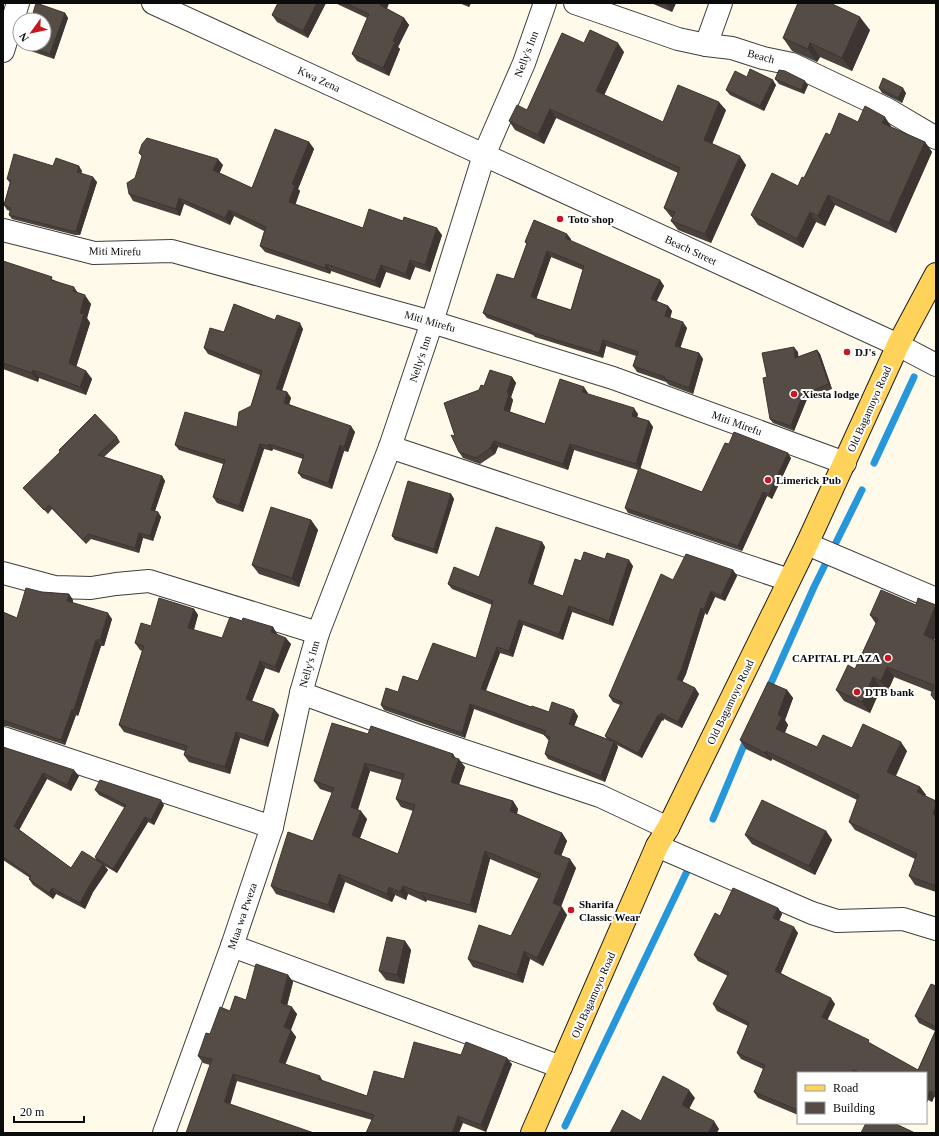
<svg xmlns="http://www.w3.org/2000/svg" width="939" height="1136" viewBox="0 0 939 1136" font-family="Georgia,serif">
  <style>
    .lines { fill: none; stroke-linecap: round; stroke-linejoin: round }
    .stream { stroke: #2797db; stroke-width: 7 }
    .minor-casing { stroke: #3e3e3e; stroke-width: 24 }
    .primary-casing { stroke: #1c1c1c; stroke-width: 24 }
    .minor { stroke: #fff; stroke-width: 22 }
    .primary { stroke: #ffd359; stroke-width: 22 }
    .wall { fill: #49413c; fill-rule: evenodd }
    .shaded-wall { fill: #3c3531 }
    .building { fill: #554c46; stroke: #3c3531; fill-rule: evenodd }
    .poi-dot { fill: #c81623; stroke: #fff; stroke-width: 1.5 }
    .labels { text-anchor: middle; stroke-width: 4; stroke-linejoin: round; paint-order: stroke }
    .street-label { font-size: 11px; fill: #0b0b0b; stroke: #fff }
    .poi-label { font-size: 11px; font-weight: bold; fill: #0b0b0b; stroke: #fff; text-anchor: start }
  </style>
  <rect width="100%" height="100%" fill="#fffae9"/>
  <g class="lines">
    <g class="stream">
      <polyline points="874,463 914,377"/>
      <polyline points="767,692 814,587 862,490"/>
      <polyline points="713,819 747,738"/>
      <polyline points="565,1126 691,863"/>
    </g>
    <g class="minor-casing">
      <g id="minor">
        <polyline points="153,3 898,345 936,365"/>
        <polyline points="575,3 678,39 706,45 732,48 763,58 792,64 887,109 936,138"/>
        <polyline points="706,45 721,3"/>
        <polyline points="3,51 18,3"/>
        <polyline points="3,230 94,253 172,251 432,322 613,378 845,463"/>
        <polyline points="390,447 789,580"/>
        <polyline points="807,544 936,599"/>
        <polyline points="3,573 55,587 91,588 116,584 149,581 318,633"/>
        <polyline points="301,693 419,736 600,796 668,828"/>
        <polyline points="3,738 272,827"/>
        <polyline points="657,846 812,913 837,921 903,919 936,929"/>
        <polyline points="232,946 561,1067"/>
        <polyline points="164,1133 232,946 272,827 301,693 318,633 390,447 432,322 484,155 524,63 545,3"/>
      </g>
    </g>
    <g class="primary-casing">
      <polyline id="primary" points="532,1133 657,846 668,828 807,544 898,345 936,274"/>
    </g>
    <use href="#minor" class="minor"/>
    <use href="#primary" class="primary"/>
  </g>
  <g class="wall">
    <polygon points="278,3 326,3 308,38 277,22 272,15"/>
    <polygon points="335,3 389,3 387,9 404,18 409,25 398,47 400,49 389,76 357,61 352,54 367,18"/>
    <polygon points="459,3 471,3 469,7"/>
    <polygon points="651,3 676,3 672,12"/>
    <polygon points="65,13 68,18 54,59 25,49 22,45"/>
    <polygon points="870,30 852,71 820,57 817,62 792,51 783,38"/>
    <polygon points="584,43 624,52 604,95 663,122 726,110 712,144 746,165 711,243 678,230 671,221 673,217 671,217 664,208 678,173 556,118 544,144 515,130 509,121 527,110"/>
    <polygon points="747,77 776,85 764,111 730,95 726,90"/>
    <polygon points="775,79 808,85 804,94 779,84"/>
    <polygon points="879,88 906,93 902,103 882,93"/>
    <polygon points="858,122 891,126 891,127 925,142 932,152 896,233 835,205 825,226 816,222 803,248 758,225 751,215 798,186 804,178 830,135"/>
    <polygon points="309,142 314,149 298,189 300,191 295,204 363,228 442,235 430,272 415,267 410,280 386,272 380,288 331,271 330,274 265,252 260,246 264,231 234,216 230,225 184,204 180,216 133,201 129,194 223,165 219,173 252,188"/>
    <polygon points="53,166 82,171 81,173 97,182 80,235 75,235 12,219 9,215 10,211 7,210 4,205 10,183 7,179"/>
    <path d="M 571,239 L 570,241 L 660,280 L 664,286 L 656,301 L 668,306 L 672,311 L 670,318 L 687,328 L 680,348 L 699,353 L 703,359 L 693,394 L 669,385 L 666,382 L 637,372 L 633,366 L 636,356 L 606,346 L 603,358 L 535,337 L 533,335 L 487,318 L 483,313 L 514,279 L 527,244 L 525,242 ZM 551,257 L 583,270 L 571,310 L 536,299 Z"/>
    <polygon points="3,261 54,280 78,293 91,304 87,318 90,323 76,366 86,371 92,379 86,395 39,378 38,382 3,369"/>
    <polygon points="275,320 303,329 282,391 287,392 291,398 289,404 355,432 348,452 344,451 332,489 302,478 298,473 303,459 273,449 272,451 264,449 243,512 217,503 213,497 223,464 179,450 175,445 237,427 251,406 260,375 208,354 204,348"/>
    <polygon points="817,350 820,354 832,389 807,399 794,431 773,423 770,419 767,377 798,352 798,357"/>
    <polygon points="512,377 516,383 511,397 513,400 510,412 545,424 588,393 588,394 638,414 637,417 649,421 653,427 640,469 702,492 729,444 791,458 772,499 767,496 742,551 628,513 625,508 638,470 574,450 568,470 498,447 495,454 480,464 463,458 459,452 455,436 479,390 484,386"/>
    <polygon points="117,437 120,442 104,457 162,476 165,481 155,511 158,512 161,517 153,541 143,538 139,553 91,539 86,544 52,509 48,514 27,492 23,488"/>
    <polygon points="451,494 454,499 437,554 395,540 392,536"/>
    <polygon points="311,520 318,530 299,587 259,574 252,565"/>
    <polygon points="542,542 545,547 533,585 563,596 581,561 605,559 633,566 613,626 572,612 563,640 523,625 513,657 500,653 486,691 531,707 549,712 578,716 574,726 607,739 605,736 620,705 613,702 609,696 673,580 733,570 737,576 725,601 715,597 707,615 705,613 686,674 682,682 695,688 699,694 682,728 664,719 663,721 662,720 642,758 617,745 618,747 605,782 548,759 545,754 549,741 544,735 474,709 465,738 384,710 381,705 398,692 418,681 476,658 492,605 452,589 448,584 479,577"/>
    <polygon points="42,592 69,594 73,600 73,603 112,619 104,646 101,646 78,716 76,715 65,745 7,726 3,726 3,612 17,618"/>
    <polygon points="916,605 936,605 936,635 934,640 936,641 936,702 931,695 932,692 894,677 888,691 881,688 870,713 844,701 836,690 855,669 876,624 870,615"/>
    <polygon points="194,609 198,615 194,630 222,638 242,621 273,627 277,634 291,644 279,673 265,668 252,701 274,709 279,715 268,747 240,738 230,774 189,762 184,755 185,751 124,732 119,725 142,651 140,650 135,643 151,626"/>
    <polygon points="787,690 793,698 785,720 788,725 785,733 817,747 852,748 907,751 896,776 920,787 926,795 925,796 936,801 936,892 915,885 909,876 915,859 855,830 849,822 857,800 772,759 771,761 746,749 740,740"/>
    <path d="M 368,734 L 453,754 L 455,758 L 465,767 L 459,785 L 513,801 L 518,809 L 517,814 L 562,833 L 567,841 L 561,856 L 576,868 L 561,907 L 567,915 L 543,966 L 530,959 L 523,983 L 473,967 L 468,959 L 511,936 L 539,879 L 490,859 L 476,913 L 427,900 L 426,902 L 408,894 L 406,900 L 395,895 L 392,902 L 345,882 L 334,913 L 276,894 L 271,886 L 313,841 L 332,793 L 320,789 L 314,781 ZM 370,771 L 402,780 L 396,799 L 401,807 L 413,811 L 398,854 L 360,838 L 367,819 L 358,810 Z"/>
    <polygon points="3,747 79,776 71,791 47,779 19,830 71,868 96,860 95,857 125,808 99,795 95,790 164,805 154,825 148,822 117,873 105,866 108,870 93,892 85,909 56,894 53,899 33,885 29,879 30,878 3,860"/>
    <polygon points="826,831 832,840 815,875 752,844 745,835"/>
    <polygon points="778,908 782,914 779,921 798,933 781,973 835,1004 827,1020 918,1070 935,1031 919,1023 915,1016 936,986 936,1098 934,1097 932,1102 928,1100 926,1105 926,1073 798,1073 798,1115 758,1098 754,1092 763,1069 741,1059 737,1053 748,1026 717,1011 713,1004 728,976 698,961 694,955 720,916"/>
    <polygon points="405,941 411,950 404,984 386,980 379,971"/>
    <polygon points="288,975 293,982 287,1005 297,1014 291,1030 296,1037 285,1064 323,1081 367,1096 404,1079 461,1055 512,1064 486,1132 463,1123 372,1120 237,1081 186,1133 210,1065 203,1063 198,1056 210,1034 230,1011"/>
  </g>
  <g class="shaded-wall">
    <polygon points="317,3 326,3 308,38 303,31"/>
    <polygon points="381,3 389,3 385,12 380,5"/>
    <polygon points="465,3 471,3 469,7"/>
    <polygon points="665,3 676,3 672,12"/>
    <polygon points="65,13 68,18 54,59 50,54"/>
    <polygon points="860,17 870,30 852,71 842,58"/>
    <polygon points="404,18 409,25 398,47 400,49 389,76 383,68 393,41"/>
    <polygon points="618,43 624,52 602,100 596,91"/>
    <polygon points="810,43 820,57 817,62 808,49"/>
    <polygon points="773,80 776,85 764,111 760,106"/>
    <polygon points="805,81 808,85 804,94 801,90"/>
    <polygon points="903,88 906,93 902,103 898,98"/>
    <polygon points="719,102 726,110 710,149 704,140"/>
    <polygon points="550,109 556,118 544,144 538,135"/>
    <polygon points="885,117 891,126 889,132 882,123"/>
    <polygon points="309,142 314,149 298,189 300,191 294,209 289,202 292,184"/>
    <polygon points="925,142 932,152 896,233 889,223"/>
    <polygon points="740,156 746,165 711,243 705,234"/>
    <polygon points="218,159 223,165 218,177 213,170"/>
    <polygon points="79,166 82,171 80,177 77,172"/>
    <polygon points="93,177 97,182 80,235 76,231"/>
    <polygon points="828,195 835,205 825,226 818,216"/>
    <polygon points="179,198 184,204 180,216 176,209"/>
    <polygon points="229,210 234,216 230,225 225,218"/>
    <polygon points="810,212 816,222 803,248 797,239"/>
    <polygon points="437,228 442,235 430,272 425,265"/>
    <polygon points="567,234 571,239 569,244 565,238"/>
    <polygon points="547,251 551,257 535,303 531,297"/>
    <polygon points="410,260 415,267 410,280 406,274"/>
    <polygon points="326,264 331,271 330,274 325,268"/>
    <polygon points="381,265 386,272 380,288 375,281"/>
    <polygon points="660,280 664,286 655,305 651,299"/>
    <polygon points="74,287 80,296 73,291"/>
    <polygon points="85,295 91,304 87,318 90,323 75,371 69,363 80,313"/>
    <polygon points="668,306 672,311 669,322 665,316"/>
    <polygon points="683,322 687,328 679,352 675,346"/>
    <polygon points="300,323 303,329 280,395 276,389"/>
    <polygon points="603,340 606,346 603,358 599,353"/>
    <polygon points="794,347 798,352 799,362 795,358"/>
    <polygon points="817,350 820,354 832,389 829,384"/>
    <polygon points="699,353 703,359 693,394 689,388"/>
    <polygon points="33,370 39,378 38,382 32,373"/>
    <polygon points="86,371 92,379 86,395 80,387"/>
    <polygon points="512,377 516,383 511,397 513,400 508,416 504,410 507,393"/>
    <polygon points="584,387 588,393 586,398 582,392"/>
    <polygon points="287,392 291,398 288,408 284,403"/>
    <polygon points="803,394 807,399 794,431 791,426"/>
    <polygon points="634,408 638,414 636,422 632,416"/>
    <polygon points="649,421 653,427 640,470 636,464"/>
    <polygon points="351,426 355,432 348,452 344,447"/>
    <polygon points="494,441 498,447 495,454 490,448"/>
    <polygon points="260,444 264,449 243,512 239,506"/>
    <polygon points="269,444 273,449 272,451 268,446"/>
    <polygon points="570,444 574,450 568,470 563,464"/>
    <polygon points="340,445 344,451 332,489 328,483"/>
    <polygon points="788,453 791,458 772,499 769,494"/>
    <polygon points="162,476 165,481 154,514 151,510"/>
    <polygon points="763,492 767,496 742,551 738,546"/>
    <polygon points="451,494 454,499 437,554 434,549"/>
    <polygon points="158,512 161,517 153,541 150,536"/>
    <polygon points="311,520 318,530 299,587 292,578"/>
    <polygon points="139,533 143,538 139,553 135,548"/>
    <polygon points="542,542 545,547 532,589 528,583"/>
    <polygon points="629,560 633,566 613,626 609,621"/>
    <polygon points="733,570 737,576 725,601 721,596"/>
    <polygon points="711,591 715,597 707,615 704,609"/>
    <polygon points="69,594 73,600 71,607 67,601"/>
    <polygon points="936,605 936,635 932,646 924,635"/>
    <polygon points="569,606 572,612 563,640 559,634"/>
    <polygon points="701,608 705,613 686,674 681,685 677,679"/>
    <polygon points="194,609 198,615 192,635 188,628"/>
    <polygon points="108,613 112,619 104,646 100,640"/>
    <polygon points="519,620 523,625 513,657 509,651"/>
    <polygon points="273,627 277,634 276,638 271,632"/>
    <polygon points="286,638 291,644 279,673 275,667"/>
    <polygon points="96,640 101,646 78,716 74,710"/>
    <polygon points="497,647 500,653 484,694 481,689"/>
    <polygon points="260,661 265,668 250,706 246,699"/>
    <polygon points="887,667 894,677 888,691 881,681"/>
    <polygon points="873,677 881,688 870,713 862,702"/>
    <polygon points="695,688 699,694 682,728 678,722"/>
    <polygon points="787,690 793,698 785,720 788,725 782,738 776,729 778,715"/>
    <polygon points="470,704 474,709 465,738 462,733"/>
    <polygon points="72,709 76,715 65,745 61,740"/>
    <polygon points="274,709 279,715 268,747 264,741"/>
    <polygon points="574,710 578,716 573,729 569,724"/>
    <polygon points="661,713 664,719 663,721 660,716"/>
    <polygon points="658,715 662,720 642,758 638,753"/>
    <polygon points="236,732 240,738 230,774 225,767"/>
    <polygon points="614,742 618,747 605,782 601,776"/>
    <polygon points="901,742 907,751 893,780 887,772"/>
    <polygon points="766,751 772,759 771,761 765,753"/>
    <polygon points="453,754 458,762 459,759 465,767 457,790 451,782 452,757"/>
    <polygon points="365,763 370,771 356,815 351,807"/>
    <polygon points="74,770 79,776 71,791 67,785"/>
    <polygon points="43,773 47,779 18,832 14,826"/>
    <polygon points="920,787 926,795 923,801 917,792"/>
    <polygon points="161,800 164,805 154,825 151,820"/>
    <polygon points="513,801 518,809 515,819 510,811"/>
    <polygon points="936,806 936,819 933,814"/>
    <polygon points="361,811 367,819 358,843 352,835"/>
    <polygon points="145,817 148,822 117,873 113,869"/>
    <polygon points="826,831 832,840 815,875 809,866"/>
    <polygon points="562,833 567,841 559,861 554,853"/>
    <polygon points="485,851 490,859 476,913 470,905"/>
    <polygon points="570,859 576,868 559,911 553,903"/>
    <polygon points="103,864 108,870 93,892 85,909 80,903 89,886"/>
    <polygon points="339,874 345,882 334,913 328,905"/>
    <polygon points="403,886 408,894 406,900 400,892"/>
    <polygon points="389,887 395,895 392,902 387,894"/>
    <polygon points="52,888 56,894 53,899 49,893"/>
    <polygon points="421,892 427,900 426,902 421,893"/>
    <polygon points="562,907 567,915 543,966 537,958"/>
    <polygon points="778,908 782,914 777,925 773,918"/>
    <polygon points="794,927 798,933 779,977 775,971"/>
    <polygon points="405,941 411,950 404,984 397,975"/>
    <polygon points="524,951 530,959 523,983 517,975"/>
    <polygon points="288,975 293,982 286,1010 281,1003"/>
    <polygon points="831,998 835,1004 826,1023 822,1017"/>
    <polygon points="292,1007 297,1014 289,1034 284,1027"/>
    <polygon points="291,1030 296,1037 284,1068 279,1062"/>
    <polygon points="507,1058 512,1064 486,1132 481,1125"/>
    <polygon points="853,1070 856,1073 852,1073"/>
    <polygon points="233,1074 237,1081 229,1109 224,1102"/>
    <polygon points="320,1076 324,1083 318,1079"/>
    <polygon points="689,1090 695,1098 687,1113 682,1105"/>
    <polygon points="930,1091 934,1097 932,1102 928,1096"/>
    <polygon points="926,1097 928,1100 926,1105"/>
    <polygon points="458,1116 463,1123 459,1133 452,1133"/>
    <polygon points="714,1121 719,1129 717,1133 708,1133"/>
  </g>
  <g class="building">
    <polygon points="36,3 65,13 50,54 22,45 22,44 44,44 44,20 31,20"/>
    <polygon points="278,3 317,3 303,31 272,15"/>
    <polygon points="345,3 381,3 380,5 404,18 393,41 395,42 383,68 352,54 369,14"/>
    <polygon points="798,3 830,3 860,17 842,58 810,43 808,49 783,38"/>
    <polygon points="590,30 618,43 596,91 663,122 678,85 719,102 704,140 740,156 705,234 671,221 675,212 664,208 680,168 550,109 538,135 509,121 517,105 527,110 562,33 584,43"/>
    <polygon points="750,69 773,80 760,106 726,90 735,71 747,77"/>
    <polygon points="779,70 785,71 805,81 801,90 775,79"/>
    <polygon points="883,78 903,88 898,98 879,88"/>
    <polygon points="865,106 885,117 882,123 925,142 889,223 828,195 818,216 810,212 797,239 751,215 772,173 798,186 802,177 804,178 826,133 830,135 839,113 858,122"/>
    <polygon points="275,129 309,142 292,184 295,185 289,202 363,228 369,209 403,221 404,217 437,228 425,265 410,260 406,274 381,265 375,281 326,264 325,268 260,246 266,227 229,210 225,218 179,198 176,209 129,194 127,183 135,178 142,156 139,153 142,144 147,138 218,159 213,170 252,188"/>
    <polygon points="14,154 53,166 56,158 79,166 77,172 93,177 76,231 72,231 9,215 11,208 4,205 11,180 7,179"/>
    <path d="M 534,220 L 567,234 L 565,238 L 660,280 L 651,299 L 668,306 L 665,316 L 683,322 L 675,346 L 699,353 L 689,388 L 665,379 L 665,377 L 633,366 L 638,352 L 603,340 L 599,353 L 531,332 L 531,330 L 483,313 L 497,274 L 514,279 L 527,243 L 525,242 ZM 547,251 L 584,266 L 571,310 L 531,297 Z"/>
    <polygon points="3,261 52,277 51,280 74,287 73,291 85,295 80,313 84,314 69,363 86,371 80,387 33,370 32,373 3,363"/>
    <polygon points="234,304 275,320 277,315 300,323 276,389 287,392 284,403 351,426 344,447 340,445 328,483 298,473 304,455 269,444 268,446 260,444 239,506 213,497 225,460 175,445 185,412 237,427 239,412 251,406 262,371 204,348 210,328 224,332"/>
    <polygon points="794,347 795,358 817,350 829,384 803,394 791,426 770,419 763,378 767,377 762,353"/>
    <polygon points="490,370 512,377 507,393 509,394 504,410 545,424 560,379 584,387 582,392 634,408 632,416 649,421 636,464 570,444 563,464 494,441 490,448 476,458 459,452 451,435 455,436 444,403 479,390 481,385 484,386"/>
    <polygon points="95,414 117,437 98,455 162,476 151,510 158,512 150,536 139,533 135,548 88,534 83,540 49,505 44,510 23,488 60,452 59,450"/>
    <polygon points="734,432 788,453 769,494 763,492 738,546 625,508 639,468 702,492 725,443 729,444"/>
    <polygon points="408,481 451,494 434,549 392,536"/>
    <polygon points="271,507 311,520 292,578 252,565"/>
    <polygon points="496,527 542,542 528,583 563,596 575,559 581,561 584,552 605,559 607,553 629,560 609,621 569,606 559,634 519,620 509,651 497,647 481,689 531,707 532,706 549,712 552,702 574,710 569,724 614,742 601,776 545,754 550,737 544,735 546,731 470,704 462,733 381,705 386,688 398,692 403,676 418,681 433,643 476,658 493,601 448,584 454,567 479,577"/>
    <polygon points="686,554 733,570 721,596 711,591 704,609 701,608 682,668 677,679 695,688 678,722 661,713 660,716 658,715 638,753 605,736 622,702 609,696 661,574 673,580"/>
    <polygon points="26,588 42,592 69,594 67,601 108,613 100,640 96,640 74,710 72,709 61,740 3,720 3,612 17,618"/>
    <polygon points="881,590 916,605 918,598 936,605 924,635 936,641 936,701 931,695 934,685 887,667 881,681 873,677 862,702 836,690 848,665 855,669 878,619 870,615"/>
    <polygon points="159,598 194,609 188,628 222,638 230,617 242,621 243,618 273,627 271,632 286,638 275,667 260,661 246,699 274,709 264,741 236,732 225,767 184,755 187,746 119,725 144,646 135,643 141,623 151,626"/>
    <polygon points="768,682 787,690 778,715 782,717 776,729 817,747 823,735 852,748 863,724 901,742 887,772 920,787 917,792 936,801 936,806 933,814 936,816 936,886 909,876 917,854 849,822 859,795 766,751 765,753 740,740"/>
    <path d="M 332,723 L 368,734 L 371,726 L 453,754 L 452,757 L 459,759 L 451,782 L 513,801 L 510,811 L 562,833 L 554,853 L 570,859 L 553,903 L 562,907 L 537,958 L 524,951 L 517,975 L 468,959 L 479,925 L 511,936 L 541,874 L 485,851 L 470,905 L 421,892 L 421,893 L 403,886 L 400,892 L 389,887 L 387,894 L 339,874 L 328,905 L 271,886 L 288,832 L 313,841 L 334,788 L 314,781 ZM 365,763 L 404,774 L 396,799 L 415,805 L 398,854 L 352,835 L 361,811 L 351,807 Z"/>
    <polygon points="3,747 74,770 67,785 43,773 14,826 71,868 82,851 103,864 89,886 80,903 52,888 49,893 29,879 31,876 3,857"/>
    <polygon points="100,780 161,800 151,820 145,817 113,869 95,857 126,805 95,790"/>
    <polygon points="762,800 826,831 809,866 745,835"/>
    <polygon points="733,888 778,908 773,918 794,927 775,971 831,998 822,1017 869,1040 868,1042 918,1070 936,1030 936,1094 930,1091 928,1096 926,1095 926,1073 861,1073 853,1070 852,1073 798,1073 798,1110 754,1092 765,1065 737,1053 749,1023 713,1004 729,973 694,955 715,913 720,916"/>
    <polygon points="387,937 405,941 397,975 379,971"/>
    <polygon points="256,964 288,975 281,1003 292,1007 284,1027 291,1030 279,1062 320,1076 318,1079 367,1096 374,1071 404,1079 414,1042 461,1055 466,1042 507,1058 481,1125 458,1116 452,1133 366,1133 374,1115 233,1074 224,1102 314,1133 186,1133 212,1059 198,1056 206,1033 210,1034 220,1007 230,1011 235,996 246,1000"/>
    <polygon points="931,984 936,986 936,1027 915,1016"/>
    <polygon points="663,1076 689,1090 682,1105 714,1121 708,1133 610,1133 622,1110 641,1121"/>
    <polygon points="866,1123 894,1123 915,1133 861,1133"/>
  </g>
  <g class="poi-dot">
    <circle cx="560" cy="219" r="4"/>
    <circle cx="847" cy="352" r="4"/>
    <circle cx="794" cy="394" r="4"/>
    <circle cx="768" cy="480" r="4"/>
    <circle cx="888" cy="658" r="4"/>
    <circle cx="857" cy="692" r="4"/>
    <circle cx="571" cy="910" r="4"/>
  </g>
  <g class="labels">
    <g class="street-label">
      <text transform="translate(526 54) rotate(-69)" y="4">Nelly's Inn</text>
      <text transform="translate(761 56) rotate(15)" y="4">Beach</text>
      <text transform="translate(319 79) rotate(25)" y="4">Kwa Zena</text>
      <text transform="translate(691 250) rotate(25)" y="4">Beach Street</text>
      <text transform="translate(115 251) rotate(1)" y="4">Miti Mirefu</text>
      <text transform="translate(430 321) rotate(16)" y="4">Miti Mirefu</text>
      <text transform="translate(420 359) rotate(-72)" y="4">Nelly's Inn</text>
      <text transform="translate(869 409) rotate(-66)" y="4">Old Bagamoyo Road</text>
      <text transform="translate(737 423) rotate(20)" y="4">Miti Mirefu</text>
      <text transform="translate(309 664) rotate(-74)" y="4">Nelly's Inn</text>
      <text transform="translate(730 702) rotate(-64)" y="4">Old Bagamoyo Road</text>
      <text transform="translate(242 916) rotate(-71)" y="4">Mtaa wa Pweza</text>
      <text transform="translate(593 995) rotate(-66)" y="4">Old Bagamoyo Road</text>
    </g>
    <g class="poi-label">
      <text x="568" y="223">Toto shop</text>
      <text x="855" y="356">DJ's</text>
      <text x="802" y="398">Xiesta lodge</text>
      <text x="776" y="484">Limerick Pub</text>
      <text x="880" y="662" text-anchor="end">CAPITAL PLAZA</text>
      <text x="865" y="696">DTB bank</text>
      <text x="579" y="908">Sharifa<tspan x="579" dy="13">Classic Wear</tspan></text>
    </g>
  </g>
  <rect width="939" height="1136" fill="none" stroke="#0b0b0b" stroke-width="8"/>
  <rect x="797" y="1072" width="130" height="52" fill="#ffffff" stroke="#9d9d9d"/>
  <rect x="805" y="1085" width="20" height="6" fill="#ffd359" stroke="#9d9d9d"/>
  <text x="833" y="1092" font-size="12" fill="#0b0b0b">Road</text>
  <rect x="805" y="1102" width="20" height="12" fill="#554c46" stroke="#9d9d9d"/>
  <text x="833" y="1112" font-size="12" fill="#0b0b0b">Building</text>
  <g transform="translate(32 32) rotate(237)"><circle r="19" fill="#ffffff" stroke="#9d9d9d"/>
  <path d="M0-3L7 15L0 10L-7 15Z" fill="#c81623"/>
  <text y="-6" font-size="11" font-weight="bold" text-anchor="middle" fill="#0b0b0b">N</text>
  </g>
  <path d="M14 1116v6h70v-6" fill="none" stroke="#0b0b0b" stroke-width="2"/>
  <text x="20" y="1116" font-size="12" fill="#0b0b0b" stroke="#ffffff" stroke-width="3" paint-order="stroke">20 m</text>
</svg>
